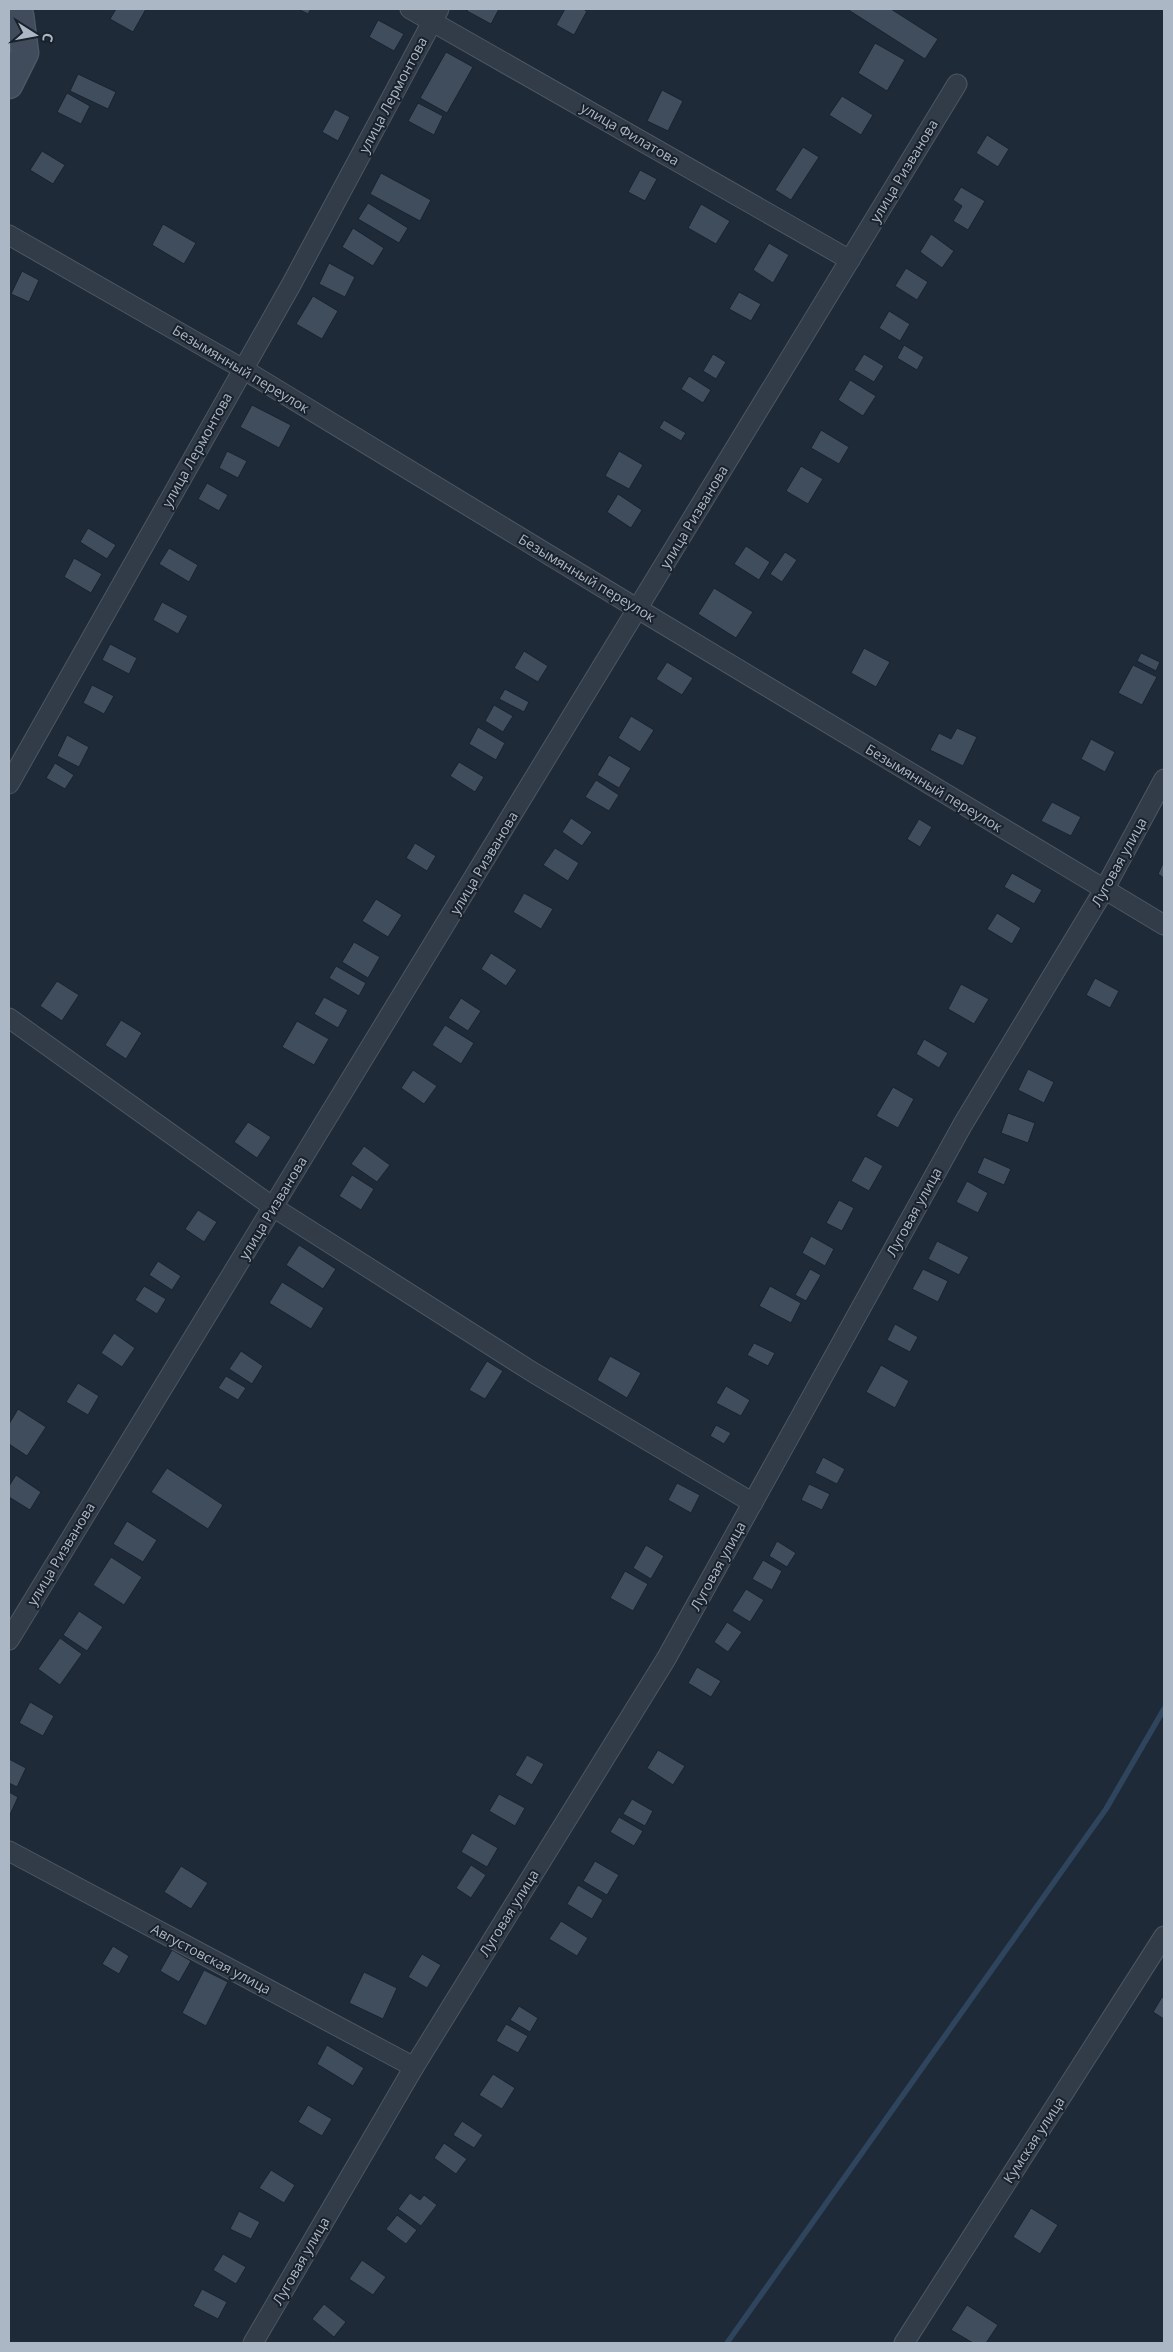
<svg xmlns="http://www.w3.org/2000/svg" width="1173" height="2352" viewBox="0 0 1173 2352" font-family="'Open Sans',sans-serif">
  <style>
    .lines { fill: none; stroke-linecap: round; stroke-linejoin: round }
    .stream { stroke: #2f455e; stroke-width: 5.5 }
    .building { fill: #3f4d5d; stroke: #1a232e }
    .street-casing { stroke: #4d5763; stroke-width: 21 }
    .secondary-casing { stroke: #4d5763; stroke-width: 29 }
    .street { stroke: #323c48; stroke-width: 19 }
    .secondary { stroke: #404b5b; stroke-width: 26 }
    .labels { text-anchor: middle; stroke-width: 4; stroke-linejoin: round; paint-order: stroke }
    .street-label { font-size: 14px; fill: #acb7c5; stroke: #18212c }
  </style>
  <rect width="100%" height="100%" fill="#1e2a37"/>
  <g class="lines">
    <polyline class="stream" points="727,2343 1106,1809 1164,1709"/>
  </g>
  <g class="building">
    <polygon points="116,9 146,9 133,32 110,19"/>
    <polygon points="298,9 311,9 308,14"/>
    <polygon points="468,9 499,9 491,24 467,11"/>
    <polygon points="565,9 583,9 587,11 574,35 556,25"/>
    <polygon points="847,9 891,9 938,39 925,59"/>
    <polygon points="378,20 404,34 394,51 369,37"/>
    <polygon points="875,43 905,60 887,91 858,73"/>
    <polygon points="446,52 473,67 447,113 420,98"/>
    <polygon points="78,74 116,92 108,109 70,91"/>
    <polygon points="662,90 683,101 668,131 647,121"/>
    <polygon points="67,93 90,106 81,124 57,112"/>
    <polygon points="842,96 873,115 861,135 829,115"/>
    <polygon points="418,103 443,116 434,135 408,121"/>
    <polygon points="335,109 350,117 338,141 322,132"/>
    <polygon points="987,135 1009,149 998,167 976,153"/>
    <polygon points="803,147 819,157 791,200 775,190"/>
    <polygon points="42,151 65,165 53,184 30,170"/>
    <polygon points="640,170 657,179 645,201 628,192"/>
    <polygon points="381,173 431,200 420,221 370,194"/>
    <polygon points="961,187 985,201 968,230 953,221 962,206 953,200"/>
    <polygon points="368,203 408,228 399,243 358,219"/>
    <polygon points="701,204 730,221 716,244 688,228"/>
    <polygon points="163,224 196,243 184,264 152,245"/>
    <polygon points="353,228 384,248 373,266 342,247"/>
    <polygon points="931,234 954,251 942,268 920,252"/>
    <polygon points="769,243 789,255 773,283 753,270"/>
    <polygon points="329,263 355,277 345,297 319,284"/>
    <polygon points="906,268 928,282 917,300 895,286"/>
    <polygon points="22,271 39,280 29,302 11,294"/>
    <polygon points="739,292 761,304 751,321 729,309"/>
    <polygon points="313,296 338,311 322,339 296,324"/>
    <polygon points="889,311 910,324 900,341 879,328"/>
    <polygon points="904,345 924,357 917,370 897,358"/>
    <polygon points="713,354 726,362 716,379 703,371"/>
    <polygon points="864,354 884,366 874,382 854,370"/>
    <polygon points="689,376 711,390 703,403 681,389"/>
    <polygon points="850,380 876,396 863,416 838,400"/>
    <polygon points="252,405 291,425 279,448 240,427"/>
    <polygon points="664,420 686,433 681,441 659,428"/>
    <polygon points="821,430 849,447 839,464 811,448"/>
    <polygon points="227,451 247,461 238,478 219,468"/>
    <polygon points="619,451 643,465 629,489 605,476"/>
    <polygon points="801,466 823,479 808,504 786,491"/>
    <polygon points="207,483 228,495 219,511 198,499"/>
    <polygon points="618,494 642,510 631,528 607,512"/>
    <polygon points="88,528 116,545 107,559 80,542"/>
    <polygon points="746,546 770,562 759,580 734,564"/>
    <polygon points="169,548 198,565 189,582 159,564"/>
    <polygon points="785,552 797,560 782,582 770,574"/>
    <polygon points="74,558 102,574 91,593 64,577"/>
    <polygon points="714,588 753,612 736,638 698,614"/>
    <polygon points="162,602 188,616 178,634 153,620"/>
    <polygon points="110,644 137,658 129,674 102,660"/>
    <polygon points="864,648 890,662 876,687 851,673"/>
    <polygon points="524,651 548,666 538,682 514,668"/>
    <polygon points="1141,653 1160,662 1156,671 1137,661"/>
    <polygon points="667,662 693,678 682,695 656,679"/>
    <polygon points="1133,665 1157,677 1142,705 1118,693"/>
    <polygon points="92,685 114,696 104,714 83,703"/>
    <polygon points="505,689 529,702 524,712 499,699"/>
    <polygon points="494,705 513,716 503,732 485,721"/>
    <polygon points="631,716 654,730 640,752 618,738"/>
    <polygon points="478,727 505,743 496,760 469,744"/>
    <polygon points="957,728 977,737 963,766 930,750 939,733 951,739"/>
    <polygon points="67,735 89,747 79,767 57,756"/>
    <polygon points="1091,739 1115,752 1105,772 1081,759"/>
    <polygon points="609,755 631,768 619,788 597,775"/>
    <polygon points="459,762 484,777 475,792 450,776"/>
    <polygon points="55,763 74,775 65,789 46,778"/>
    <polygon points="596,780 619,795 609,811 585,797"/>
    <polygon points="1052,802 1081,817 1071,836 1041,821"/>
    <polygon points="571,818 592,832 582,846 562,832"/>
    <polygon points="919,819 932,827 920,847 907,839"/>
    <polygon points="415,843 436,856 427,871 406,858"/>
    <polygon points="555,848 579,863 568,881 543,865"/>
    <polygon points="1164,861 1164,878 1158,874"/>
    <polygon points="1012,873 1042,890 1034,904 1004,887"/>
    <polygon points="524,893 553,909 541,929 513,912"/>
    <polygon points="376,899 402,915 388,937 362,921"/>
    <polygon points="997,913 1021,928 1012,944 987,929"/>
    <polygon points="354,942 380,957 368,978 342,962"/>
    <polygon points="491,953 517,970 506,986 481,969"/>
    <polygon points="336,966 366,983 359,996 329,978"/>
    <polygon points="1095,978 1119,991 1110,1008 1086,995"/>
    <polygon points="57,981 79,995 62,1021 40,1006"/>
    <polygon points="961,984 989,999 974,1024 948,1009"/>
    <polygon points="324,997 348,1010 338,1028 314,1014"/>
    <polygon points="461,998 481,1011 468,1031 448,1018"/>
    <polygon points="121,1020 142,1033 126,1059 105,1045"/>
    <polygon points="297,1021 329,1039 314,1065 282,1047"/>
    <polygon points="445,1025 474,1043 461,1064 432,1045"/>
    <polygon points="924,1039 948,1053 939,1068 916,1054"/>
    <polygon points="1028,1069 1054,1082 1044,1103 1018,1090"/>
    <polygon points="413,1070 437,1086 424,1104 401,1088"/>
    <polygon points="893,1087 914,1099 898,1128 876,1116"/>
    <polygon points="1008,1113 1035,1123 1028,1143 1001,1133"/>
    <polygon points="248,1122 271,1137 257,1158 234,1142"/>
    <polygon points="364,1146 390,1165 377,1182 351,1164"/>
    <polygon points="865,1156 883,1166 869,1191 851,1181"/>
    <polygon points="984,1157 1011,1169 1004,1185 977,1173"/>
    <polygon points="352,1175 374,1189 361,1210 339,1196"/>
    <polygon points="967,1181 988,1193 978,1213 956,1202"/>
    <polygon points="839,1200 854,1208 842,1231 826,1223"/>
    <polygon points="198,1210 217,1222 204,1242 185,1229"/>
    <polygon points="811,1236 834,1249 825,1266 802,1253"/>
    <polygon points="937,1241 969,1257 959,1275 928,1259"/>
    <polygon points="299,1245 336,1269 323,1289 286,1265"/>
    <polygon points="158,1261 181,1276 172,1290 149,1275"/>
    <polygon points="810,1269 821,1275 806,1301 795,1295"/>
    <polygon points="923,1269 948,1281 938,1302 912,1289"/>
    <polygon points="282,1282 324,1308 311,1329 269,1303"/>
    <polygon points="144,1286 166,1299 157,1314 135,1300"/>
    <polygon points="770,1286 801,1303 791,1323 759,1306"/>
    <polygon points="895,1324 918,1337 910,1352 887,1340"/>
    <polygon points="114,1333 135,1348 122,1367 101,1353"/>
    <polygon points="754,1343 775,1353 768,1366 747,1355"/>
    <polygon points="241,1351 263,1366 252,1384 229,1369"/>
    <polygon points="610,1356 641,1373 627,1398 597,1380"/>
    <polygon points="487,1361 503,1371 485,1399 469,1390"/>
    <polygon points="881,1365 909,1381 895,1408 866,1392"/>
    <polygon points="226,1376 246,1388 238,1400 218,1388"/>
    <polygon points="78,1383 99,1396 88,1415 66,1402"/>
    <polygon points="726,1386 750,1400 741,1416 716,1403"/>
    <polygon points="18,1409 46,1427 27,1456 9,1444 9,1424"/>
    <polygon points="716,1425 731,1433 724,1444 710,1436"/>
    <polygon points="823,1457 845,1469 837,1484 815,1473"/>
    <polygon points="167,1468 223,1505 208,1529 151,1492"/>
    <polygon points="16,1475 41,1492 30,1510 9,1497 9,1486"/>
    <polygon points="677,1483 700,1495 691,1513 668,1500"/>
    <polygon points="809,1484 830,1494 822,1510 801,1500"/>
    <polygon points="127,1521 157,1540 143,1562 113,1544"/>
    <polygon points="777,1541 796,1553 787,1567 769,1556"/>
    <polygon points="646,1545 664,1556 651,1579 633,1568"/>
    <polygon points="111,1557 142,1577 124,1605 93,1585"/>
    <polygon points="763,1560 782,1571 772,1590 752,1579"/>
    <polygon points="625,1571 648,1584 633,1611 610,1598"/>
    <polygon points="746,1589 764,1600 750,1622 732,1611"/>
    <polygon points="79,1611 103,1627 87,1651 63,1635"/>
    <polygon points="727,1622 742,1632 728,1652 714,1642"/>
    <polygon points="60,1638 82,1654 60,1685 38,1669"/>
    <polygon points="697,1667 721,1681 711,1697 688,1683"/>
    <polygon points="30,1702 54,1716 43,1736 19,1723"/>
    <polygon points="658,1750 685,1766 673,1785 647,1768"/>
    <polygon points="527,1755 544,1764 532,1785 515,1775"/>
    <polygon points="9,1759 26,1768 17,1787 9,1783"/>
    <polygon points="9,1792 18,1797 9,1817"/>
    <polygon points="499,1794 525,1808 515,1826 489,1811"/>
    <polygon points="632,1799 653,1811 645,1826 623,1814"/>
    <polygon points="619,1817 643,1831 634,1846 610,1832"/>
    <polygon points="472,1833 498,1848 487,1867 461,1852"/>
    <polygon points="595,1861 619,1875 607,1895 583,1881"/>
    <polygon points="471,1865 486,1875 471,1898 456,1888"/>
    <polygon points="181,1866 208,1883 191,1909 164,1892"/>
    <polygon points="578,1885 603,1900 592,1919 567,1904"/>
    <polygon points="561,1921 588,1938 577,1956 549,1939"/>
    <polygon points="113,1946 129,1956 119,1974 102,1964"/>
    <polygon points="172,1950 191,1961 179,1982 160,1971"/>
    <polygon points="422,1954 441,1965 427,1988 408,1977"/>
    <polygon points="204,1970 228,1982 206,2026 182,2013"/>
    <polygon points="364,1972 397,1988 383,2019 349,2003"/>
    <polygon points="1162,1997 1164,1998 1164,2019 1153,2012"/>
    <polygon points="519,2006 538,2018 530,2032 510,2020"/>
    <polygon points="506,2024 528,2036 518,2053 496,2041"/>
    <polygon points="327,2045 364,2068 353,2086 317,2064"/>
    <polygon points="493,2074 515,2088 502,2109 479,2095"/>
    <polygon points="308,2105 332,2119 322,2136 298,2122"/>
    <polygon points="462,2121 483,2135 474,2148 453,2135"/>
    <polygon points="444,2143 467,2159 456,2174 434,2158"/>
    <polygon points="271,2170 295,2185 284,2203 259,2188"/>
    <polygon points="410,2193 420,2200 424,2195 437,2205 421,2226 398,2209"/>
    <polygon points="1031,2208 1058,2225 1040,2254 1013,2237"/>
    <polygon points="239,2211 260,2222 251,2239 230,2229"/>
    <polygon points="397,2215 417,2230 406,2244 386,2229"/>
    <polygon points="223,2254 246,2267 236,2284 213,2270"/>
    <polygon points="362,2260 386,2277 373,2295 349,2279"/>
    <polygon points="202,2289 227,2302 218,2319 193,2306"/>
    <polygon points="324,2304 346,2322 334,2337 312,2319"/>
    <polygon points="967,2305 998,2325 986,2343 973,2343 951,2330"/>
  </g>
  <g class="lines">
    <g class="street-casing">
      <g id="street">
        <polyline points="410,9 850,260"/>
        <polyline points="9,235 243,369 638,609 1164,925"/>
        <polyline points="9,784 291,285 439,9"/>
        <polyline points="9,1018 273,1207 534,1373 753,1503"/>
        <polyline points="9,1640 957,84"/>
        <polyline points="9,1851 414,2067"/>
        <polyline points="253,2343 414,2067 666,1659 963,1124 1104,890 1164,779"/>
        <polyline points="904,2343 1164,1936"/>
      </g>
    </g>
    <g class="secondary-casing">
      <polyline id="secondary" points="9,85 25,53 20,15 15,9"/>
    </g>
    <use href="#street" class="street"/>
    <use href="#secondary" class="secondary"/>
  </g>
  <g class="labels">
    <g class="street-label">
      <text transform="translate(393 95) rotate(-62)" y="5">улица Лермонтова</text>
      <text transform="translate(630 134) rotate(30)" y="5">улица Филатова</text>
      <text transform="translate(904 171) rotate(-59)" y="5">улица Ризванова</text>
      <text transform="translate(241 369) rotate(31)" y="5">Безымянный переулок</text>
      <text transform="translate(197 450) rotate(-61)" y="5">улица Лермонтова</text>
      <text transform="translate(694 517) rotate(-59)" y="5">улица Ризванова</text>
      <text transform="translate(587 578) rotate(31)" y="5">Безымянный переулок</text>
      <text transform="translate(934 788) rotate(31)" y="5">Безымянный переулок</text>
      <text transform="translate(1119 862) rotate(-61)" y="5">Луговая улица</text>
      <text transform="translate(484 863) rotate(-59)" y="5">улица Ризванова</text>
      <text transform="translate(273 1208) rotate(-59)" y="5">улица Ризванова</text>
      <text transform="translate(914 1212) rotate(-61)" y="5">Луговая улица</text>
      <text transform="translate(61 1554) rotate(-59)" y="5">улица Ризванова</text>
      <text transform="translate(718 1566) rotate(-61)" y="5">Луговая улица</text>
      <text transform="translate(509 1913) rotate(-58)" y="5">Луговая улица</text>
      <text transform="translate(211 1959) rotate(28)" y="5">Августовская улица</text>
      <text transform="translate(1034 2140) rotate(-57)" y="5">Кумская улица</text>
      <text transform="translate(301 2261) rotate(-60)" y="5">Луговая улица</text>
    </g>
  </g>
  <rect width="1173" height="2352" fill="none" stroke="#acb7c5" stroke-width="20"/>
  <g transform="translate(35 35) rotate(101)" stroke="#18212c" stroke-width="4" paint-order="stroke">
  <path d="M0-4L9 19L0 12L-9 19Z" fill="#acb7c5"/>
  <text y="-8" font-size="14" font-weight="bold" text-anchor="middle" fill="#acb7c5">С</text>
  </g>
</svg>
